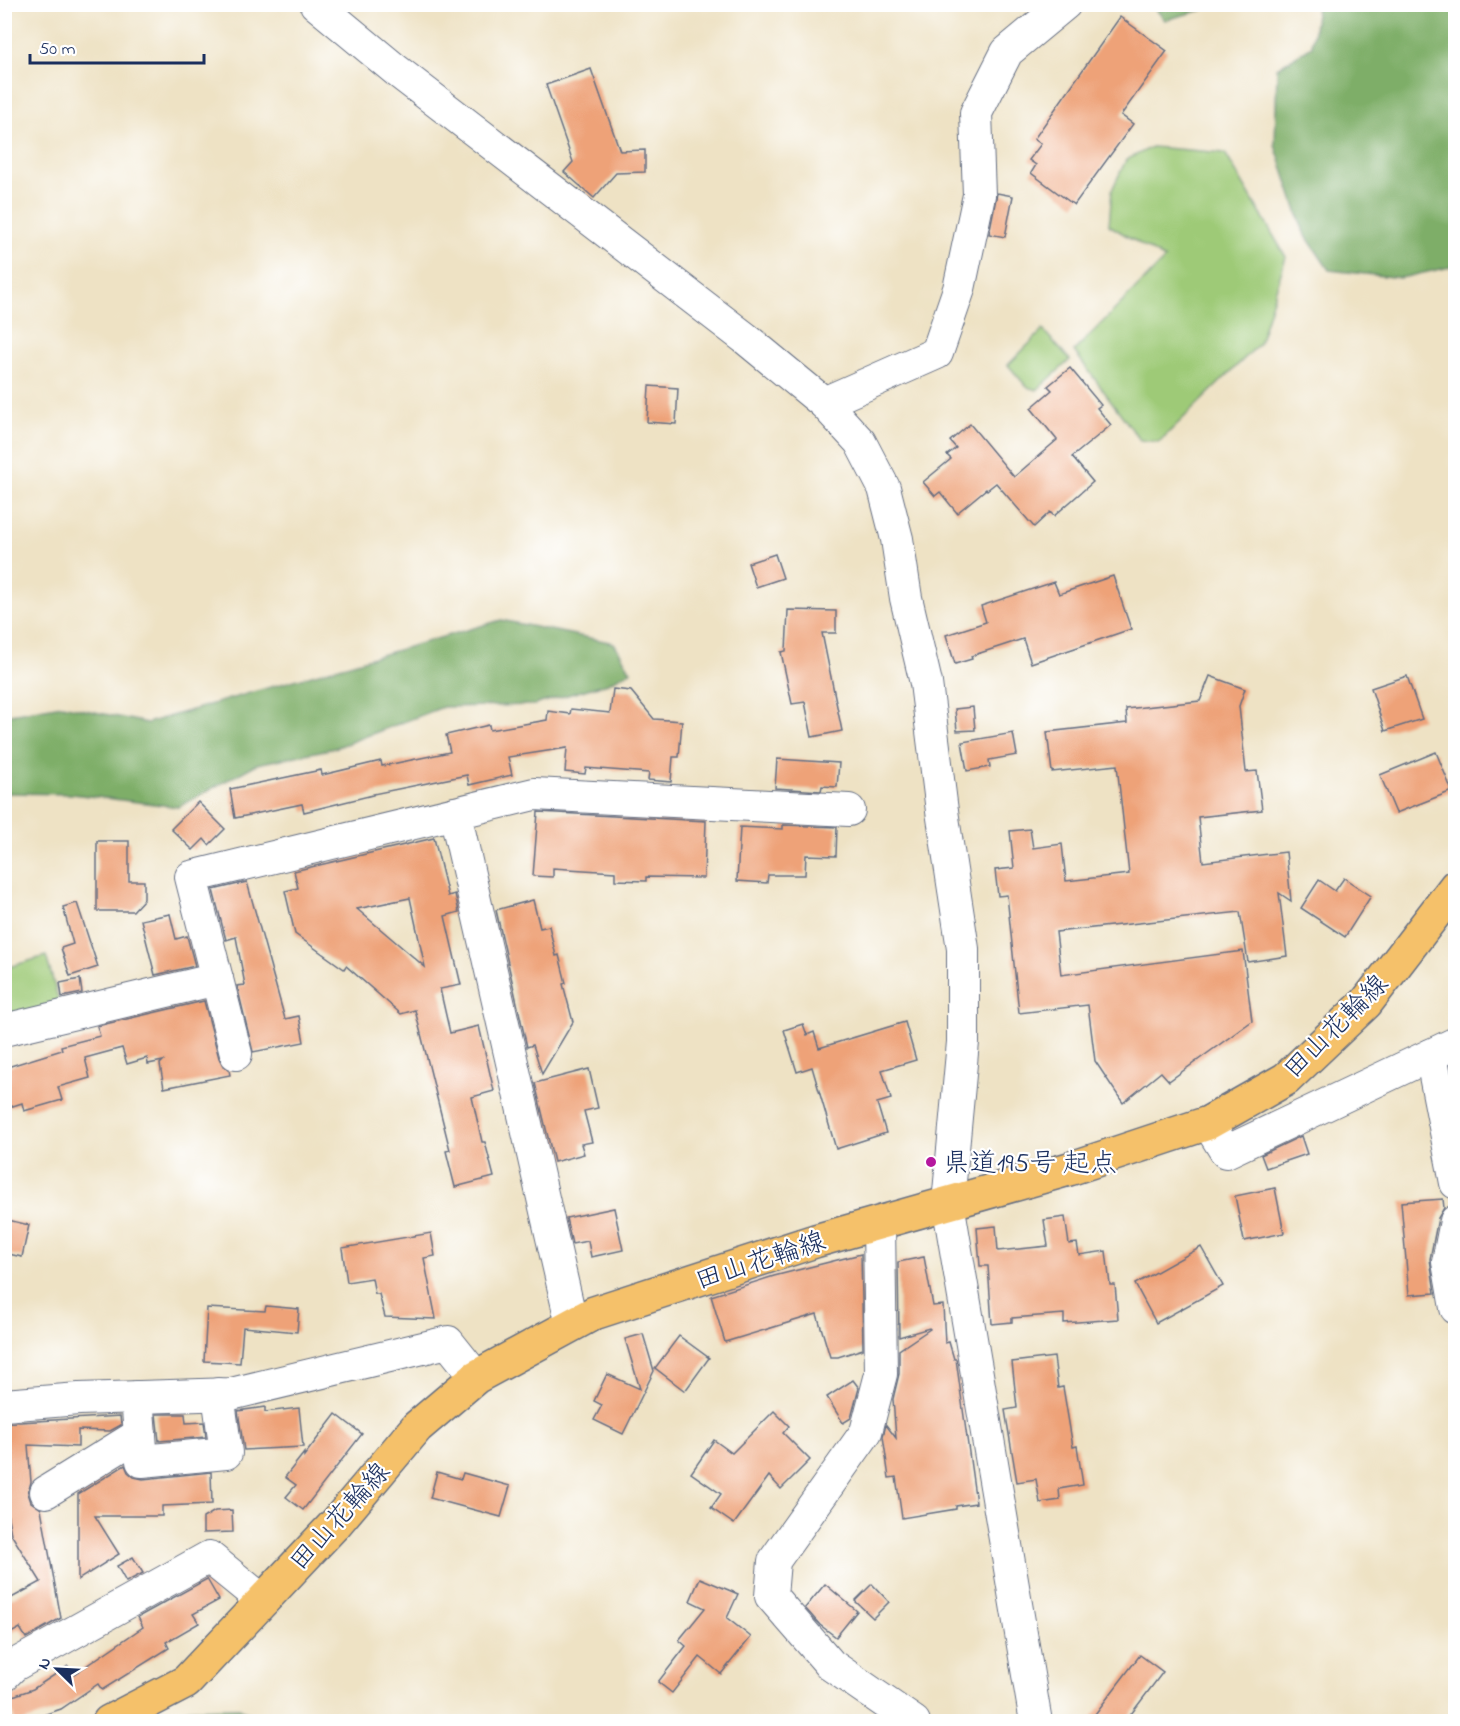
<svg xmlns="http://www.w3.org/2000/svg" width="1460" height="1726" viewBox="0 0 1460 1726" font-family="'Indie Flower','Klee One',sans-serif">
  <style>
    .green { fill: #9eca77; stroke: #5c7c6a; stroke-width: 1.5 }
    .forest { fill: #7eae68; stroke: #4c6e63; stroke-width: 1.5 }
    .building { fill: #eea278; fill-rule: evenodd }
    .lines { fill: none; stroke-linecap: round; stroke-linejoin: round }
    .minor-casing { stroke: #656e82; stroke-width: 34 }
    .major-casing { stroke: #656e82; stroke-width: 36 }
    .minor { stroke: #fff; stroke-width: 32 }
    .major { stroke: #f5c16b; stroke-width: 33 }
    .poi-dot { fill: #b5179e; stroke: #fff; stroke-width: 2 }
    .labels { text-anchor: middle; stroke-width: 4.5; stroke-linejoin: round; paint-order: stroke }
    .street-label { font-size: 27px; fill: #1b2f5e; stroke: #fff }
    .poi-label { font-size: 27px; fill: #1b2f5e; stroke: #fff; text-anchor: start }
  </style>
  <rect width="100%" height="100%" fill="#fff"/>
  <filter id="ink" filterUnits="userSpaceOnUse"><feTurbulence type="fractalNoise" baseFrequency=".0167" numOctaves="2"/><feDisplacementMap in="SourceGraphic" scale="12" xChannelSelector="R" yChannelSelector="G"/><feConvolveMatrix kernelMatrix="1 2 1 2 8 2 1 2 1" color-interpolation-filters="sRGB"/></filter>
  <filter id="wash" filterUnits="userSpaceOnUse"><feTurbulence type="fractalNoise" baseFrequency=".008" numOctaves="4" result="noise"/><feDisplacementMap in="SourceGraphic" scale="24" xChannelSelector="R" yChannelSelector="G"/><feGaussianBlur stdDeviation="1.35" result="paint"/><feColorMatrix in="noise" values="0 0 0 0 0 0 0 0 0 0 0 0 0 0 0 0 0 1.4 0 .05"/><feComposite in="paint" operator="in"/></filter>
  <g filter="url(#wash)">
    <rect width="100%" height="100%" fill="#eee2c4"/>
    <g class="green">
      <polygon points="1152,147 1225,153 1286,257 1259,344 1159,442 1140,440 1074,351 1165,259 1109,225 1112,190 1126,160"/>
      <polygon points="1043,330 1070,360 1037,390 1027,387 1008,365"/>
      <polygon points="46,956 60,1005 5,1020 5,968"/>
    </g>
    <g class="forest">
      <polygon points="1152,5 1207,5 1202,10 1165,20"/>
      <polygon points="1317,5 1455,5 1455,266 1401,278 1329,270 1304,233 1275,145 1277,68 1312,46"/>
      <polygon points="501,620 614,643 631,671 608,683 534,705 443,707 335,748 257,764 178,807 72,794 5,793 5,715 62,705 147,723"/>
      <polygon points="239,1708 265,1721 159,1721 189,1709"/>
    </g>
    <g id="blocks">
      <g class="building">
        <polygon points="1120,17 1167,51 1121,115 1133,124 1074,205 1031,173 1036,165 1029,160 1041,144 1034,139"/>
        <polygon points="591,69 620,151 645,150 645,172 616,173 594,198 564,172 573,162 546,85"/>
        <polygon points="997,193 1013,196 1005,237 989,234"/>
        <polygon points="1070,368 1101,405 1097,408 1111,425 1072,457 1093,482 1054,516 1050,512 1034,527 996,483 987,490 986,489 957,513 940,492 935,496 923,482 951,459 947,455 956,448 950,441 970,424 1014,477 1057,440 1031,408 1052,390 1048,386"/>
        <polygon points="649,386 678,388 676,424 647,422"/>
        <polygon points="775,554 783,578 756,587 748,563"/>
        <polygon points="1113,576 1131,629 1031,663 1023,639 971,656 972,659 955,664 946,635 986,622 981,606 1054,582 1059,594"/>
        <polygon points="788,610 836,611 836,633 822,633 842,731 812,737 805,702 792,704 781,652 786,651"/>
        <polygon points="1210,676 1245,689 1239,706 1246,772 1257,771 1262,810 1198,817 1203,862 1286,852 1291,901 1279,893 1287,956 1248,962 1240,912 1056,932 1061,975 1243,951 1252,1021 1169,1081 1161,1072 1123,1103 1095,1061 1088,1005 1019,1013 1007,895 998,896 995,870 1014,868 1010,831 1030,829 1033,848 1062,844 1066,881 1129,874 1117,765 1052,772 1047,732 1127,723 1126,709 1200,701"/>
        <polygon points="1407,676 1422,719 1385,731 1371,688"/>
        <polygon points="613,689 631,691 654,719 682,721 679,757 673,757 671,782 648,780 649,773 586,768 585,774 565,772 567,748 508,757 512,775 469,785 467,775 373,794 373,795 304,812 302,804 235,818 230,789 321,770 322,775 381,761 382,766 450,752 446,735 489,725 490,730 547,720 548,711 570,714 571,709 610,713"/>
        <polygon points="973,707 975,730 957,731 955,709"/>
        <polygon points="1013,733 1017,755 989,760 990,767 967,771 962,742"/>
        <polygon points="1436,752 1452,791 1396,813 1380,775"/>
        <polygon points="777,759 839,763 837,787 822,786 821,791 775,788"/>
        <polygon points="198,802 225,829 209,845 204,839 193,850 171,829"/>
        <polygon points="538,812 706,821 704,878 646,877 646,881 615,880 615,872 553,868 553,877 533,876"/>
        <polygon points="783,825 837,827 836,856 806,855 805,875 768,875 767,883 737,881 740,827 783,829"/>
        <path d="M 434,838 L 448,896 L 455,894 L 459,912 L 445,916 L 461,985 L 440,989 L 450,1033 L 479,1026 L 494,1091 L 472,1097 L 482,1142 L 485,1142 L 494,1177 L 455,1187 L 446,1151 L 450,1150 L 415,1010 L 401,1014 L 346,966 L 344,969 L 295,934 L 285,891 L 298,888 L 294,871 ZM 410,898 L 425,967 L 357,909 Z"/>
        <polygon points="97,841 129,841 129,881 144,881 144,899 133,911 97,911"/>
        <polygon points="1344,878 1371,896 1345,937 1301,908 1319,880 1335,891"/>
        <polygon points="247,882 285,1019 299,1016 304,1042 253,1052 237,986 245,985 236,937 226,940 213,890"/>
        <polygon points="533,900 540,928 549,926 556,956 559,955 566,983 563,984 573,1022 542,1074 533,1045 527,1047 496,910"/>
        <polygon points="77,903 98,967 70,976 61,948 73,944 63,907"/>
        <polygon points="170,914 176,939 187,936 195,966 155,975 141,920"/>
        <polygon points="80,979 82,993 62,997 60,983"/>
        <polygon points="204,1001 219,1058 223,1066 229,1070 230,1075 164,1088 160,1064 163,1061 148,1064 147,1058 127,1064 122,1048 85,1058 90,1078 58,1087 62,1100 24,1111 22,1103 4,1109 4,1068 62,1050 61,1046 100,1036 97,1026"/>
        <polygon points="905,1022 916,1060 882,1070 891,1099 877,1103 886,1133 836,1149 812,1067 797,1072 784,1030 803,1024 807,1035 814,1032 819,1048"/>
        <polygon points="589,1069 598,1108 584,1111 592,1142 581,1144 584,1154 554,1162 535,1083"/>
        <polygon points="1301,1136 1307,1154 1266,1168 1261,1155"/>
        <polygon points="1275,1188 1284,1233 1244,1241 1235,1196"/>
        <polygon points="1443,1199 1444,1208 1438,1218 1430,1259 1435,1293 1409,1295 1401,1202"/>
        <polygon points="614,1208 623,1250 591,1257 588,1241 572,1244 566,1218"/>
        <polygon points="1065,1217 1069,1244 1077,1243 1079,1255 1106,1251 1110,1285 1115,1285 1118,1319 1064,1323 1064,1314 1012,1318 1012,1322 992,1324 988,1266 980,1266 977,1228 996,1226 998,1251 1048,1246 1044,1220"/>
        <polygon points="4,1219 29,1225 22,1257 4,1253"/>
        <polygon points="431,1233 435,1256 424,1258 436,1319 385,1317 379,1294 375,1294 372,1278 347,1282 342,1248"/>
        <polygon points="1201,1247 1223,1286 1156,1323 1135,1284"/>
        <polygon points="861,1254 863,1349 838,1357 830,1357 817,1314 725,1342 711,1296 774,1276"/>
        <polygon points="924,1257 933,1306 943,1305 945,1343 949,1342 954,1359 956,1359 976,1503 956,1506 956,1509 902,1518 896,1477 889,1478 883,1436 886,1425 896,1438 893,1399 899,1374 899,1350 930,1329 929,1328 899,1337 898,1262"/>
        <polygon points="266,1306 299,1309 297,1332 243,1327 240,1363 204,1361 207,1308 265,1311"/>
        <polygon points="643,1334 654,1371 623,1434 594,1420 602,1405 594,1401 607,1374 640,1389 625,1339"/>
        <polygon points="679,1336 709,1358 685,1391 655,1368"/>
        <polygon points="1054,1357 1058,1388 1063,1387 1073,1447 1077,1446 1083,1485 1059,1489 1060,1500 1040,1503 1036,1479 1017,1482 1005,1410 1017,1408 1012,1362"/>
        <polygon points="853,1380 859,1388 851,1418 843,1423 827,1397"/>
        <polygon points="265,1407 265,1412 299,1408 303,1447 244,1450 238,1411"/>
        <polygon points="774,1411 789,1426 783,1433 810,1460 781,1489 769,1476 734,1524 711,1508 721,1494 691,1473 714,1440 732,1453"/>
        <polygon points="156,1414 185,1414 186,1423 204,1422 206,1437 159,1441"/>
        <polygon points="336,1414 362,1434 303,1510 286,1497 296,1485 285,1477 304,1453 304,1456"/>
        <polygon points="120,1416 121,1425 110,1431 78,1430 78,1447 28,1445 31,1482 28,1493 31,1502 41,1509 61,1618 26,1638 20,1628 11,1633 4,1622 4,1602 41,1582 11,1534 4,1496 4,1423"/>
        <polygon points="125,1465 128,1472 134,1477 143,1479 211,1472 212,1504 162,1506 162,1516 95,1516 119,1554 78,1580 78,1494"/>
        <polygon points="437,1472 461,1479 463,1473 510,1486 501,1517 430,1498"/>
        <polygon points="232,1510 233,1532 203,1533 203,1518 215,1511"/>
        <polygon points="133,1557 143,1573 126,1582 117,1566"/>
        <polygon points="700,1578 738,1594 727,1618 751,1637 721,1674 700,1657 672,1693 658,1682 686,1646 679,1640 705,1608 690,1601"/>
        <polygon points="207,1579 219,1600 193,1614 199,1623 166,1642 169,1648 102,1690 98,1684 61,1709 23,1722 15,1722 7,1698 33,1689 68,1666 74,1674 143,1627 138,1617"/>
        <polygon points="825,1584 857,1611 836,1637 820,1625 805,1608"/>
        <polygon points="872,1584 889,1602 873,1618 855,1601"/>
        <polygon points="1140,1655 1163,1672 1125,1722 1089,1722"/>
      </g>
    </g>
  </g>
  <g filter="url(#ink)">
    <use href="#blocks" fill-opacity="0" stroke="#656e82" stroke-width="1.5"/>
    <g class="lines">
      <g class="minor-casing">
        <g id="minor">
          <polyline points="316,4 397,71 745,338 824,403 860,442 884,488 897,539 906,598 926,683 942,811 963,949 963,1042 948,1203 1036,1722"/>
          <polyline points="824,403 937,353 959,289 979,195 976,113 1007,52 1065,4"/>
          <polyline points="455,813 572,1325"/>
          <polyline points="4,1030 217,979"/>
          <polyline points="236,1054 191,877 534,794 849,810"/>
          <polyline points="1431,1055 1456,1183"/>
          <polyline points="1208,1123 1226,1152 1456,1043"/>
          <polyline points="1456,1221 1448,1262 1456,1308"/>
          <polyline points="879,1223 881,1374 866,1432 774,1561 771,1596 831,1665 914,1722"/>
          <polyline points="137,1397 142,1461 226,1453 218,1394"/>
          <polyline points="4,1405 79,1399 231,1394 448,1342 476,1377"/>
          <polyline points="46,1492 140,1434"/>
          <polyline points="4,1675 13,1666 209,1557 263,1601"/>
        </g>
      </g>
      <g class="major-casing">
        <polyline id="major" points="109,1722 186,1682 336,1523 417,1427 476,1377 594,1313 815,1241 1069,1169 1208,1123 1286,1079 1366,1003 1456,886"/>
      </g>
      <use href="#minor" class="minor"/>
      <use href="#major" class="major"/>
    </g>
  </g>
  <circle class="poi-dot" cx="931" cy="1162" r="6"/>
  <g class="labels">
    <g class="street-label">
      <text transform="translate(1335 1026) rotate(-45)" y="9">田山花輪線</text>
      <text transform="translate(760 1260) rotate(-18)" y="9">田山花輪線</text>
      <text transform="translate(339 1516) rotate(-48)" y="9">田山花輪線</text>
    </g>
    <g class="poi-label">
      <text x="943" y="1171">県道195号 起点</text>
    </g>
  </g>
  <rect width="1460" height="1726" fill="none" stroke="#fff" stroke-width="24"/>
  <g transform="translate(57 1669) rotate(294)" stroke="#ffffff" stroke-width="4.5" paint-order="stroke">
  <path d="M0-4.5L10 22L0 15L-10 22Z" fill="#1b2f5e"/>
  <text y="-9" font-size="16" font-weight="bold" text-anchor="middle" fill="#1b2f5e">N</text>
  </g>
  <path d="M30 54v9h174v-9" fill="none" stroke="#1b2f5e" stroke-width="3"/>
  <text x="39" y="54" font-size="18" fill="#1b2f5e" stroke="#ffffff" stroke-width="4.5" paint-order="stroke">50 m</text>
</svg>
